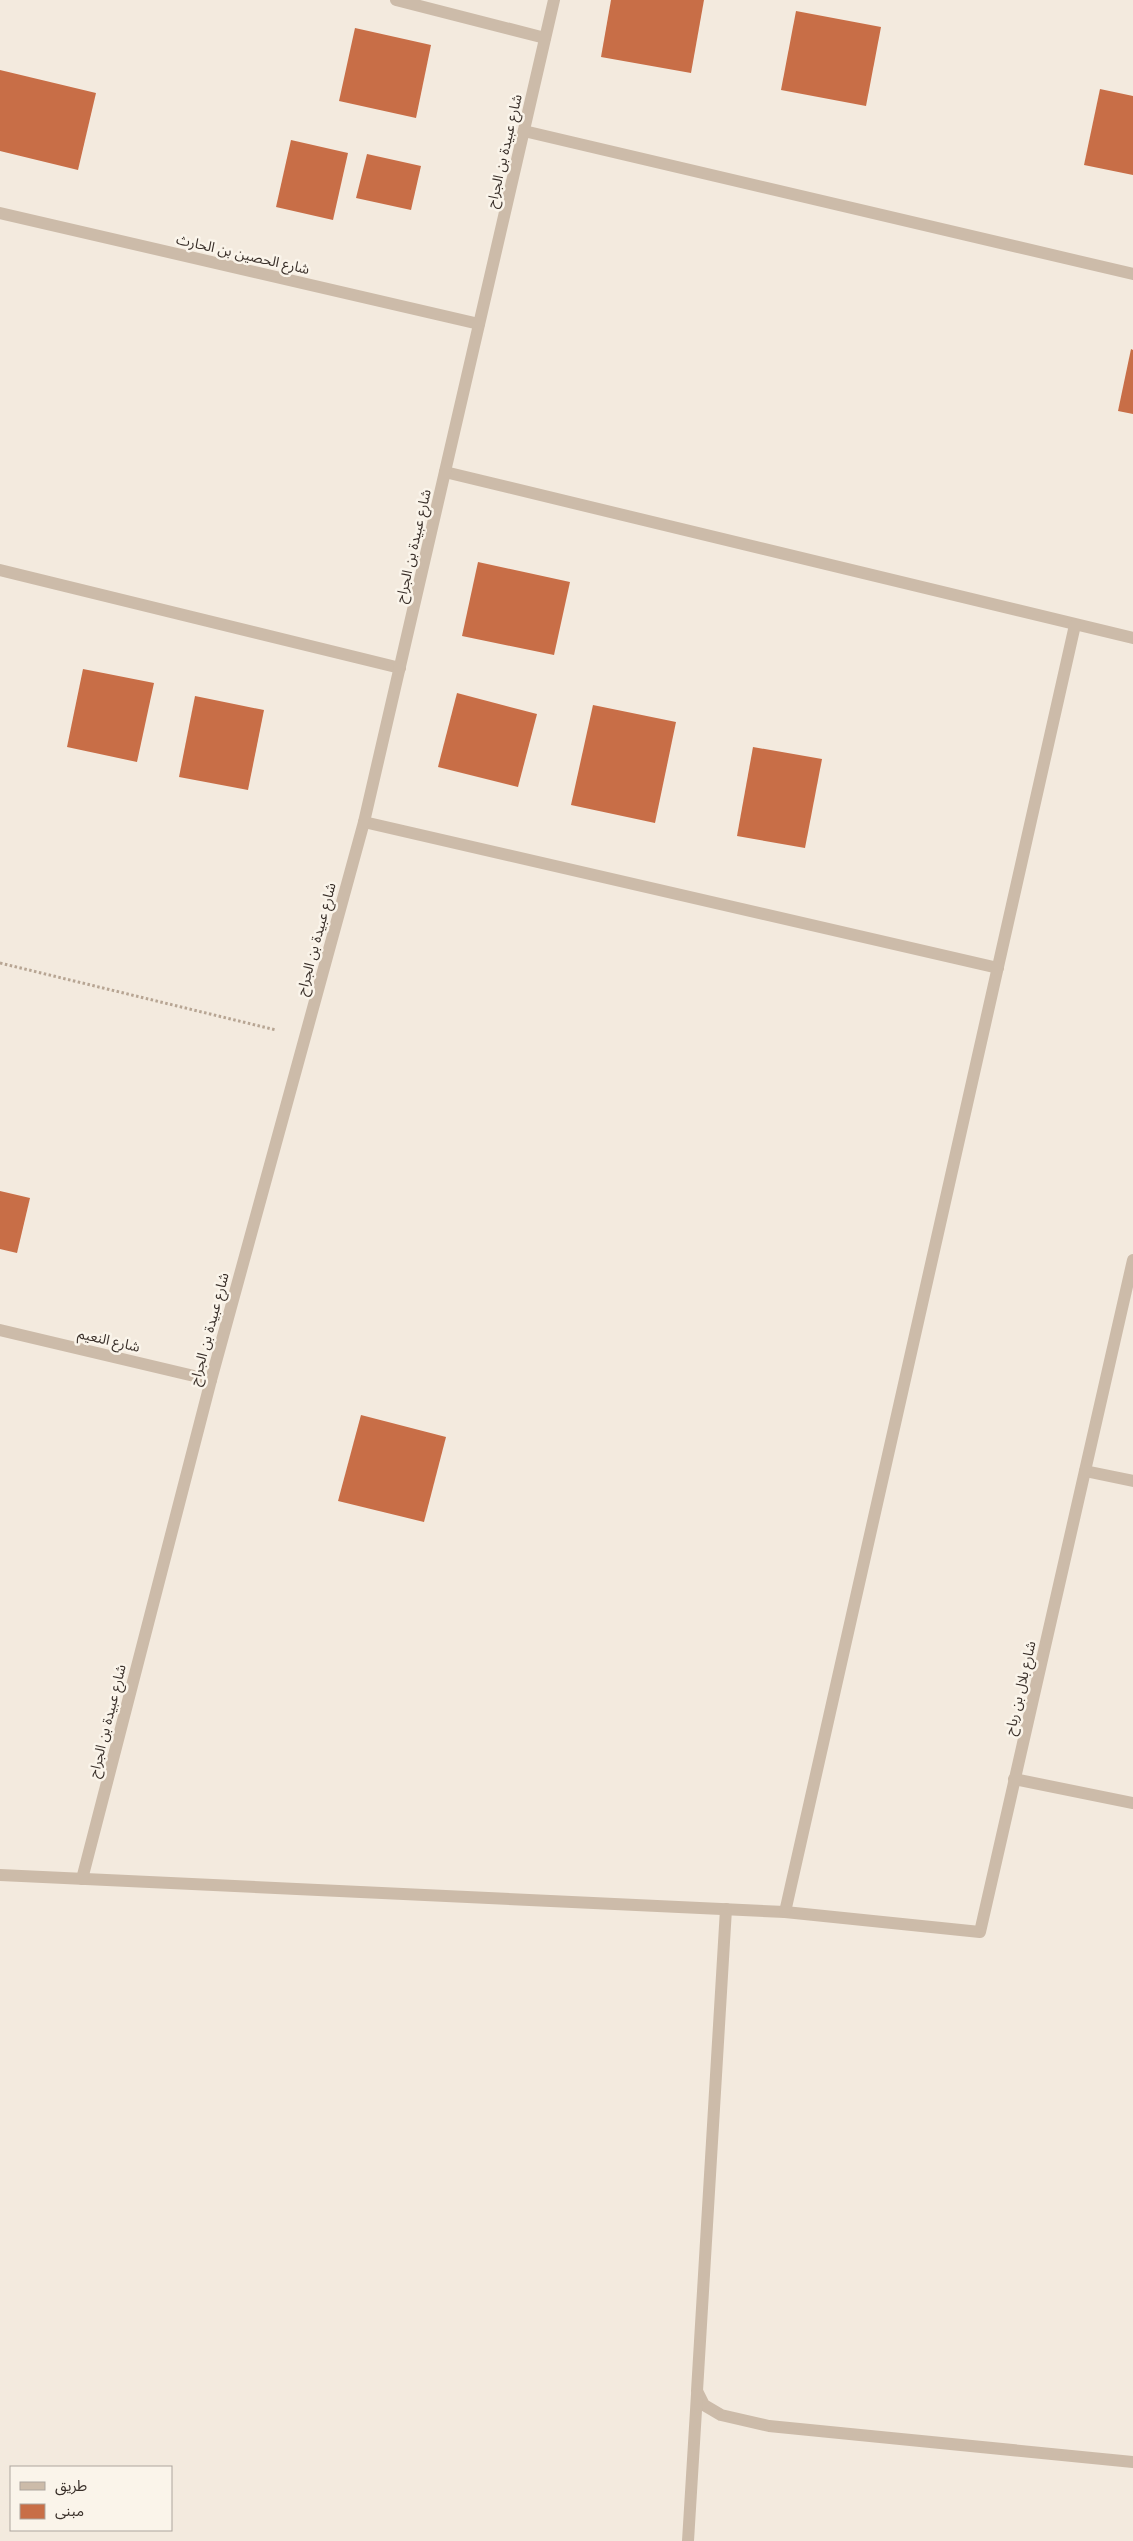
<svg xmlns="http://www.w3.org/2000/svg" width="1133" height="2541" viewBox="0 0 1133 2541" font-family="Quicksand,'Noto Sans Arabic',sans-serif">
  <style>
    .building { fill: #c86e47 }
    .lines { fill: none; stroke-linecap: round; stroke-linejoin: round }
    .path { stroke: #b7a593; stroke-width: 3; stroke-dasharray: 2.5 2.5; stroke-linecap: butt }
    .minor { stroke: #ccbba9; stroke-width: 12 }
    .labels { text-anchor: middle; stroke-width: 5; stroke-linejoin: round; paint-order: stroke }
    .street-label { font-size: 14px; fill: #392f29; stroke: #faf4ea }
  </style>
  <rect width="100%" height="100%" fill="#f3eade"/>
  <g class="building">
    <polygon points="611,0 704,0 691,73 601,57"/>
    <polygon points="796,11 881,27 866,106 781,90"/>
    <polygon points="355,28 431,45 416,118 339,101"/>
    <polygon points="0,70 96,93 78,170 0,151"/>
    <polygon points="1100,89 1133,96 1133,175 1084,165"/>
    <polygon points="291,140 348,153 333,220 276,207"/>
    <polygon points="367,154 421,166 411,210 356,198"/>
    <polygon points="1131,349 1133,350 1133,414 1118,411"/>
    <polygon points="478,562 570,582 554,655 462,636"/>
    <polygon points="83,669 154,683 137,762 67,747"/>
    <polygon points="457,693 537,714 518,787 438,767"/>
    <polygon points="195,696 264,710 248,790 179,777"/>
    <polygon points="593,705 676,722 655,823 571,805"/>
    <polygon points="753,747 822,759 805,848 737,836"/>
    <polygon points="0,1191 30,1198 17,1253 0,1249"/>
    <polygon points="361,1415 446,1437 424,1522 338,1501"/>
  </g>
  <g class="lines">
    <polyline class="path" points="0,963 276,1030"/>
    <g class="minor">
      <polyline points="396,0 545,38"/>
      <polyline points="524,131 1133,274"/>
      <polyline points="0,213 479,324"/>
      <polyline points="445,472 1133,638"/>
      <polyline points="0,570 400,668"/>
      <polyline points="364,822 998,968"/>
      <polyline points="0,1330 211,1380"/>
      <polyline points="1085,1471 1133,1481"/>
      <polyline points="1014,1779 1133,1803"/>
      <polyline points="0,1875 785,1912 980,1932 1133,1260"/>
      <polyline points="82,1879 211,1380 364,822 554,0"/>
      <polyline points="726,1909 697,2391 704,2405 721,2415 769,2426 1133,2462"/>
      <polyline points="785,1912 1075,625"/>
      <polyline points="688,2541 697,2394"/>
    </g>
  </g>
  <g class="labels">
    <g class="street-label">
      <text transform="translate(504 151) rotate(-77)" y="5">شارع عبيدة بن الجراح</text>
      <text transform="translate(243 254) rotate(13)" y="5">شارع الحصين بن الحارث</text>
      <text transform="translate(413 546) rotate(-77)" y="5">شارع عبيدة بن الجراح</text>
      <text transform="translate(316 939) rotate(-75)" y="5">شارع عبيدة بن الجراح</text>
      <text transform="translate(209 1329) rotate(-75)" y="5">شارع عبيدة بن الجراح</text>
      <text transform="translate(109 1340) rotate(13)" y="5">شارع النعيم</text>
      <text transform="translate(1020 1688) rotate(-77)" y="5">شارع بلال بن رباح</text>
      <text transform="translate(107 1721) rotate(-76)" y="5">شارع عبيدة بن الجراح</text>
    </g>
  </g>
  <rect x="10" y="2466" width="162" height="65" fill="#faf4ea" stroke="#ada59d"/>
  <rect x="20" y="2482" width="25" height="8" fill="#ccbba9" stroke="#ada59d"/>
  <text x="55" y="2491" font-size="15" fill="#392f29">طريق</text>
  <rect x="20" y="2504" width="25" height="15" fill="#c86e47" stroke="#ada59d"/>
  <text x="55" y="2516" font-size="15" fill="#392f29">مبنى</text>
</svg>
